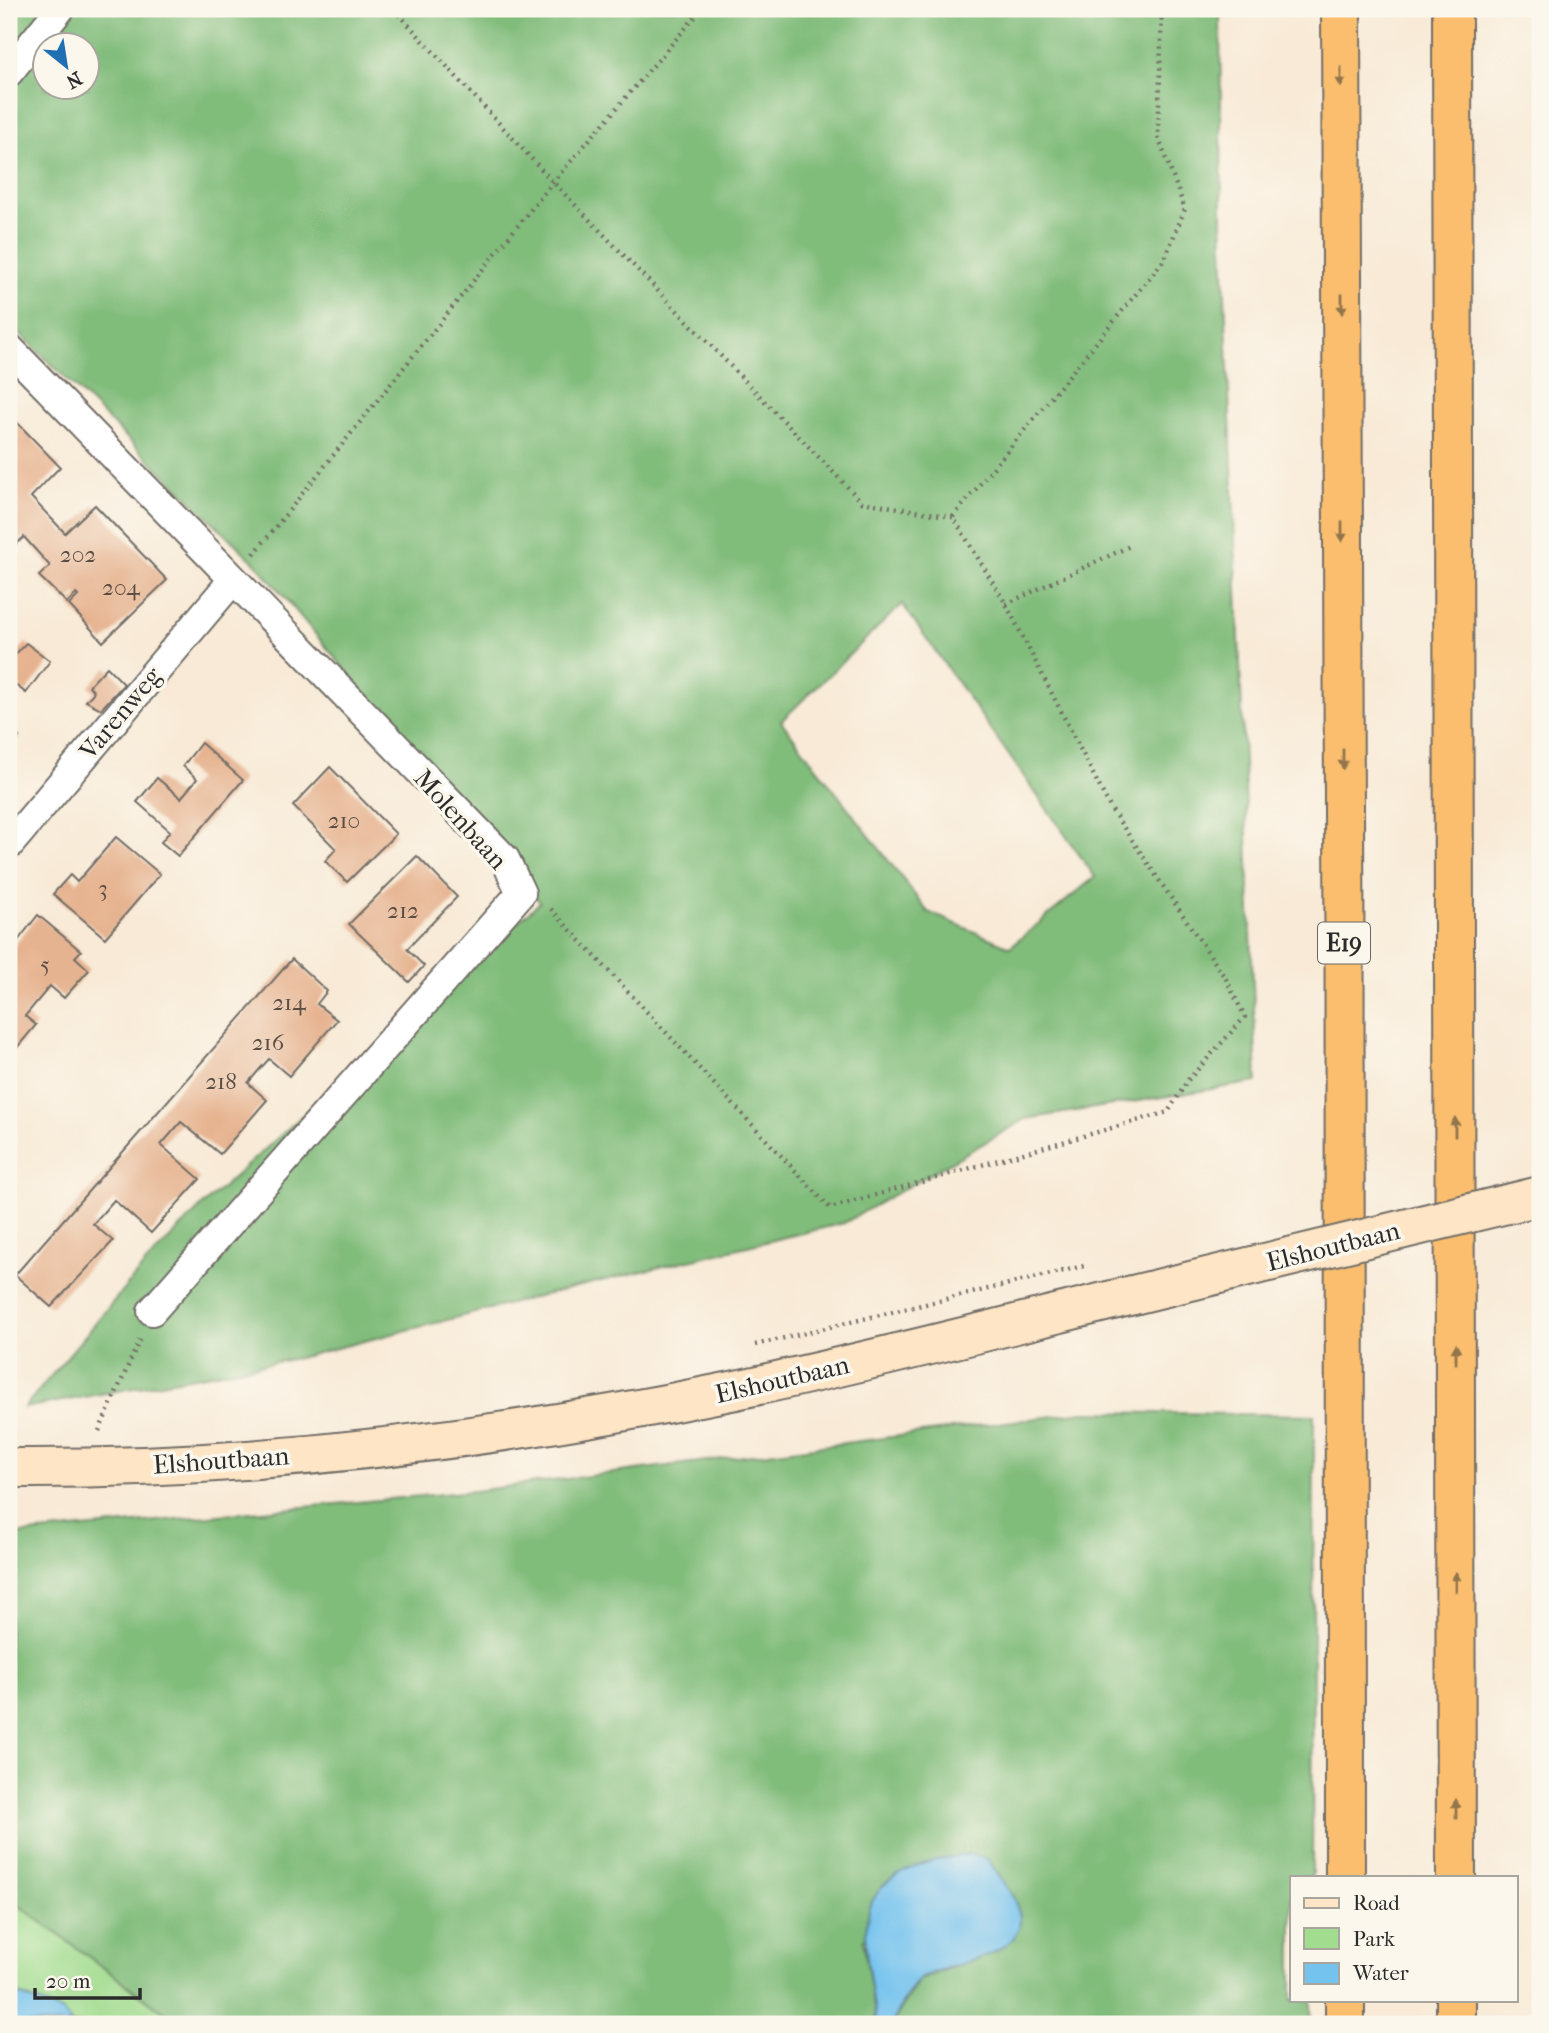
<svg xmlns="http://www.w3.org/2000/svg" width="1549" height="2033" viewBox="0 0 1549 2033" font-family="'IM FELL French Canon',serif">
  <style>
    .green { fill: #a1dc8f; stroke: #66845d; stroke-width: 2 }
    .forest { fill: #80bc7a; stroke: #567452; stroke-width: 2; fill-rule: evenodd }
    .water { fill: #74c2ee; stroke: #50768c; stroke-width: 2 }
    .building { fill: #e6b390 }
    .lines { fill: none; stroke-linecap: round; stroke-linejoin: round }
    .minor-casing { stroke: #736e67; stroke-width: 32 }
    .secondary-casing { stroke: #736e67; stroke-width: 42 }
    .motorway-casing { stroke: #736e67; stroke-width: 42 }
    .path { stroke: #736e67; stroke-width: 4.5; stroke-dasharray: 2 5; stroke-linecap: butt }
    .minor { stroke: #fff; stroke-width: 28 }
    .secondary { stroke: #fde5c5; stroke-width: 38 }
    .motorway { stroke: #fabe6e; stroke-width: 38 }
    .secondary-bridge-casing { stroke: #736e67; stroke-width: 42; stroke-linecap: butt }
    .secondary-bridge { stroke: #fde5c5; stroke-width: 38 }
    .oneway { fill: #92744c }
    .labels { text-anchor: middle; stroke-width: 7; stroke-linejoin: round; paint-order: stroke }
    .number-label { font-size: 23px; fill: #5a4d44 }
    .shield { fill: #fbf7ec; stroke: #696865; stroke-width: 2 }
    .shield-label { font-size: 24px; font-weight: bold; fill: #2b2b2b }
    .street-label { font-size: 26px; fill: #2b2b2b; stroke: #fbf7ec }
  </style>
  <rect width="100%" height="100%" fill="#fbf7ec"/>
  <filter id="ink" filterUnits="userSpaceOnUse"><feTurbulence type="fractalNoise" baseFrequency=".0143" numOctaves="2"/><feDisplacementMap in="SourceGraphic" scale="14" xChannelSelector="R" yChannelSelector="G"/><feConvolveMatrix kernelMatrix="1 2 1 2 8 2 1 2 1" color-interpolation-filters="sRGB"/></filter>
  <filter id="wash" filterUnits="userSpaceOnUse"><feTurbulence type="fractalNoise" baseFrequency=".00686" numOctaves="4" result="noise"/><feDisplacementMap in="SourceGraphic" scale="28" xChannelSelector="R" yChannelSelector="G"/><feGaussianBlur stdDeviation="1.57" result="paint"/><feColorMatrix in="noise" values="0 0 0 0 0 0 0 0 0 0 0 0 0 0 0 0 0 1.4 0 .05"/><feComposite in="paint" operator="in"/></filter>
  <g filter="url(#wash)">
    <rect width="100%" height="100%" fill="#f8ead7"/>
    <polygon class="green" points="9,1898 172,2018 187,2024 72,2024 62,2012 9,1991"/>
    <g class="forest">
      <path d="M 9,9 L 1220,9 L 1222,221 L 1257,1082 L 1026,1119 L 844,1223 L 568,1289 L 298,1358 L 24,1408 L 145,1264 L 203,1205 L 540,902 L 260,568 L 9,323 ZM 46,46 L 88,46 L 88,88 L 46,88 ZM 902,604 L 1095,877 L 1010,947 L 928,912 L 781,721 Z"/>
      <path d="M 1084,1412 L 1314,1415 L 1312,1877 L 1292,1877 L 1292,2000 L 1311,2000 L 1311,2024 L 892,2024 L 918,1981 C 938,1972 1016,1946 1020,1922 C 1022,1902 998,1876 988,1860 L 863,1940 L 877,2024 L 187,2024 L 172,2018 L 9,1898 L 9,1535 L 474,1491 Z"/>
    </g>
    <g class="water">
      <path d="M 970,1854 L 988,1859 C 998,1877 1021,1901 1020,1921 C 1017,1963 937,1962 917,1982 C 906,1993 898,2011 892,2024 L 877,2024 C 861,1923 843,1871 970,1854 Z"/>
      <polygon points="9,1991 63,2012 72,2024 9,2024"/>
    </g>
    <g id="blocks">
      <g class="building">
        <polygon points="9,414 60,467 31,497 65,533 95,505 167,580 103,642 69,605 78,596 76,594 67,603 39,576 50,566 24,537 12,548 9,545"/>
        <polygon points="26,643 50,661 26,693 9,680 9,661"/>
        <polygon points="107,667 124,684 101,709 86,701 94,692 89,686"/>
        <polygon points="9,729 19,737 9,752"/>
        <polygon points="201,743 243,780 178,856 161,842 170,831 137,802 157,778 181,798 197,779 183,766"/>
        <polygon points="330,767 396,834 347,882 325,861 336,849 293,806"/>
        <polygon points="116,837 160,874 105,938 53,894 70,875 77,882"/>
        <polygon points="417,856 457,897 407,949 424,966 409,982 349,924"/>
        <polygon points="38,915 81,951 75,957 89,970 64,998 50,986 25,1016 36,1025 15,1050 9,1044 9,952"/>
        <polygon points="292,959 327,991 317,1004 337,1020 289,1076 269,1059 259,1070 248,1083 267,1100 220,1154 181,1122 161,1145 200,1179 151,1233 114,1200 93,1224 113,1241 51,1307 15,1275"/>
      </g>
    </g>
  </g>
  <g filter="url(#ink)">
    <use href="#blocks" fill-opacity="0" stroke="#736e67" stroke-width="2"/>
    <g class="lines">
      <g class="minor-casing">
        <g id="minor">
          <polyline points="9,72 60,9"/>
          <polyline points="9,348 505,859 521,893 152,1311"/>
          <polyline points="9,845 232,581"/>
        </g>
      </g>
      <g class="secondary-casing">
        <path id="secondary" d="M 9,1468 C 249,1470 491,1440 726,1392 C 862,1364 997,1328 1133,1295"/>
      </g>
      <g class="motorway-casing">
        <g id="motorway">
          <path d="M 1341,9 C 1342,632 1348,1254 1345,1877"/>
          <polyline points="1452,9 1456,1877"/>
          <polyline points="1456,2000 1456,2024"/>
          <polyline points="1345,2024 1345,2000"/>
        </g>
      </g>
      <g class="path">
        <polyline points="394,9 553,182 862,502 953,517 1006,604 1111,809 1226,979 1245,1017 1188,1080 1168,1112 830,1208 548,906"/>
        <polyline points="953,517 1164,260 1185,209 1158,137 1162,9"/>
        <polyline points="254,554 553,182 702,9"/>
        <polyline points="1006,604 1130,546"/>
        <polyline points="755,1345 1084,1266"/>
        <polyline points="99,1431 141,1337"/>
      </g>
      <use href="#minor" class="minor"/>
      <use href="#secondary" class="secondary"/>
      <use href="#motorway" class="motorway"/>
      <g class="secondary-bridge-casing">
        <polyline id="secondary-bridge" points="1133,1295 1540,1196"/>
      </g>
      <use href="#secondary-bridge" class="secondary-bridge"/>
    </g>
    <defs><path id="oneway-solid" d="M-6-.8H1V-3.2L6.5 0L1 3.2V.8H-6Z" transform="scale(1.75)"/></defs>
    <g class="oneway">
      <use href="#oneway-solid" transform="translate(1341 77) rotate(90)"/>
      <use href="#oneway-solid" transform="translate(1342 304) rotate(90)"/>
      <use href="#oneway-solid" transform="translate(1342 532) rotate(90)"/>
      <use href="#oneway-solid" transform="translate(1343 759) rotate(90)"/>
      <use href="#oneway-solid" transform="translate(1455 1127) rotate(-90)"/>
      <use href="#oneway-solid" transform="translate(1456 1354) rotate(-90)"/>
      <use href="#oneway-solid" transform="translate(1456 1582) rotate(-90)"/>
      <use href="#oneway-solid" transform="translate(1456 1809) rotate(-90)"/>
    </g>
  </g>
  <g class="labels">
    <g class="number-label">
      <text x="78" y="562">202</text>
      <text x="121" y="595">204</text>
      <text x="344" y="828">210</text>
      <text x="103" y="896">3</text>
      <text x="403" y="918">212</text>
      <text x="45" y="972">5</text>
      <text x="289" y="1010">214</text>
      <text x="268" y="1050">216</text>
      <text x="221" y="1089">218</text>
    </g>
    <rect class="shield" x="1318" y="922.5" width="52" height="41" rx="5"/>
    <g class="shield-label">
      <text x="1344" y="951">E19</text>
    </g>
    <g class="street-label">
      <text transform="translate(120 713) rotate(-50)" y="9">Varenweg</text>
      <text transform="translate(461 819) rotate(48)" y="9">Molenbaan</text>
      <text transform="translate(1333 1246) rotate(-14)" y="9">Elshoutbaan</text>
      <text transform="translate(782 1379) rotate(-13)" y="9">Elshoutbaan</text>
      <text transform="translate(221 1460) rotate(-4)" y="9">Elshoutbaan</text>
    </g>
  </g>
  <rect width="1549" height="2033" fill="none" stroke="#fbf7ec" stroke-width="35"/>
  <rect x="1290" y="1876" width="228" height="126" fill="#fbf7ec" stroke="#a8a59f" stroke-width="2"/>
  <rect x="1304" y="1898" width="35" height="10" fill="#fde5c5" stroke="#a8a59f" stroke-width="2"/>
  <text x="1353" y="1910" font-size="21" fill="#2b2b2b">Road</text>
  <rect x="1304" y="1928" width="35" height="21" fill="#a1dc8f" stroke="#a8a59f" stroke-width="2"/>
  <text x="1353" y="1946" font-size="21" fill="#2b2b2b">Park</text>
  <rect x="1304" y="1963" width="35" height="21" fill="#74c2ee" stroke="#a8a59f" stroke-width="2"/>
  <text x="1353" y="1980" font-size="21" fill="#2b2b2b">Water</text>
  <g transform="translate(66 66) rotate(150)"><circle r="33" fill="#fbf7ec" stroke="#a8a59f" stroke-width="2"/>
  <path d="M0-5L12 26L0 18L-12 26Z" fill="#1f6fb2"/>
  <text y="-10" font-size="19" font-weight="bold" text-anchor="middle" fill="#2b2b2b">N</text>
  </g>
  <path d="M35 1988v10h105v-10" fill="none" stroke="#2b2b2b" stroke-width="3.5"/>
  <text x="46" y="1988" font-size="21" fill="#2b2b2b" stroke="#fbf7ec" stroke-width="5" paint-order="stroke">20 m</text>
</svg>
